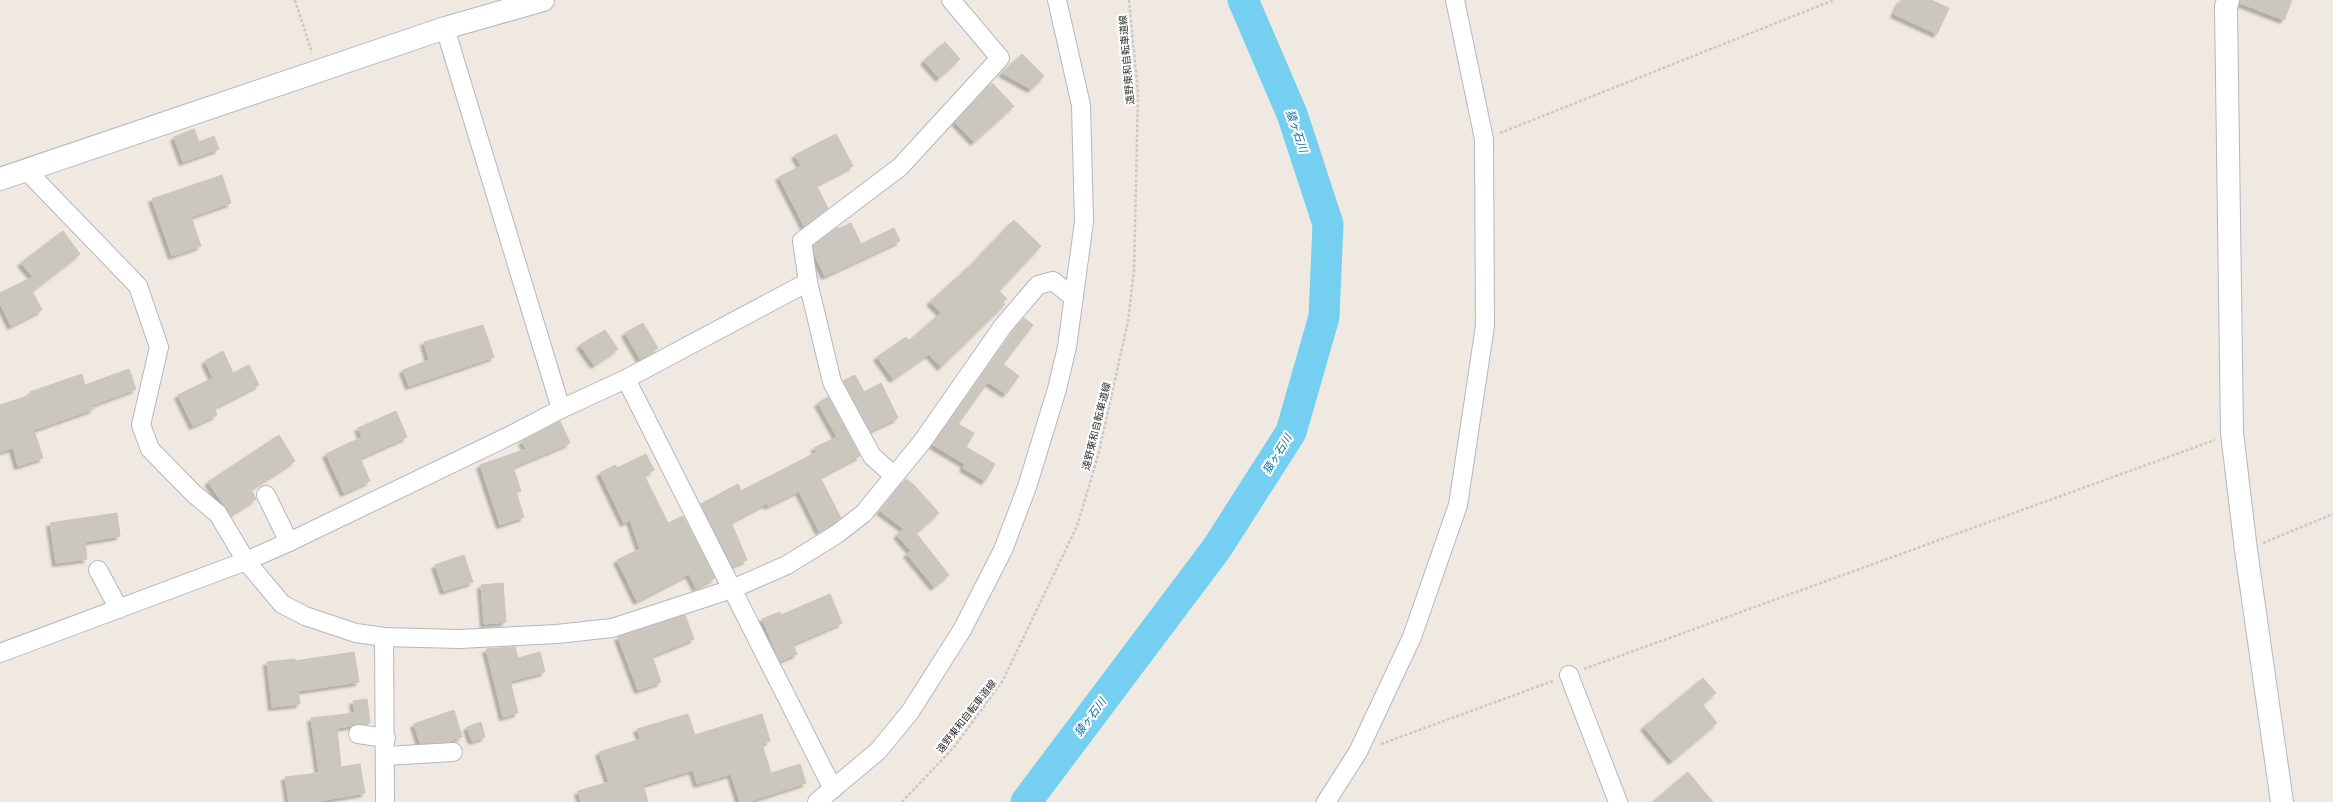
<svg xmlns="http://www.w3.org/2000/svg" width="2333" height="802" viewBox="0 0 2333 802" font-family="'Work Sans','Noto Sans JP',sans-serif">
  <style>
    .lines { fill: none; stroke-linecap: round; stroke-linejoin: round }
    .river { stroke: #75cff0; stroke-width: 31 }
    .building { fill: #cbc7bf; stroke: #cbc5ba; filter: url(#shadow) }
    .minor-casing { stroke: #b4b7c1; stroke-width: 20 }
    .tertiary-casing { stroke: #b4b7c1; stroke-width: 24 }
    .path { stroke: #c9c9c9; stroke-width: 2.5; stroke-dasharray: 3 2; stroke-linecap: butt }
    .minor { stroke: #fff; stroke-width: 18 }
    .tertiary { stroke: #fff; stroke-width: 22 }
    .labels { text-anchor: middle; stroke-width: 4; stroke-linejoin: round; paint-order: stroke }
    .street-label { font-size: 10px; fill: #2e2e2e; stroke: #fff }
    .water-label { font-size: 11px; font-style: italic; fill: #0d6fa3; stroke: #fff }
  </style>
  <defs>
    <filter id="shadow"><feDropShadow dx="-3.5" dy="3.5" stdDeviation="1" flood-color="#0004"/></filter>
  </defs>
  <rect width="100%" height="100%" fill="#efe9e1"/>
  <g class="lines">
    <polyline class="river" points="1026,802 1217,548 1291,432 1324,317 1328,224 1292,114 1243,0"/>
  </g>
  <g class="building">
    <polygon points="1901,0 1931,0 1949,8 1937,34 1894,14"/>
    <polygon points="2240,0 2292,0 2284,20 2240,3"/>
    <polygon points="945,42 960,59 939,78 924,61"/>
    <polygon points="1022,54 1044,76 1031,89 1002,73"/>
    <polygon points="992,83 1014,106 974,142 955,122"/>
    <polygon points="194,129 199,142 214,136 219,149 183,162 174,137"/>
    <polygon points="836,134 853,166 816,185 828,208 804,226 779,177 801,166 795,155"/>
    <polygon points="222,175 231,203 191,217 201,246 172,256 152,199"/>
    <polygon points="1014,220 1041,246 999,291 1007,299 1002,302 1005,304 941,367 929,354 893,379 877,357 906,337 909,341 941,313 930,302 971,265"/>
    <polygon points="851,223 861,244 894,228 900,241 825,276 814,254 813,246 838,227 838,229"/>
    <polygon points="63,231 80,254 32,291 42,310 11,326 0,303 0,293 33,277 21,263"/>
    <polygon points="1024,318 1033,325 1003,364 1019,376 1006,394 988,382 958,424 974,433 966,447 995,464 985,481 963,468 965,464 933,445"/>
    <polygon points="643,323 658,348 640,359 625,333"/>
    <polygon points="483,325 494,357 409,386 403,370 429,360 424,342"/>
    <polygon points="605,330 618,349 594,365 580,345"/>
    <polygon points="223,351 233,373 249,365 259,385 214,408 217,415 193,426 178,395 213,378 205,361"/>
    <polygon points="129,369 136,389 93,405 94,409 34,430 43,458 18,466 13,448 0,452 0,405 31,395 30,392 82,374 85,385"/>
    <polygon points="855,375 864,392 881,383 898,418 870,431 843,381"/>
    <polygon points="828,397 860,456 820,477 841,518 819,531 799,491 768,506 767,503 731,522 747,560 732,566 701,504 738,484 741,491 817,452 814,448 837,437 818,403"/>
    <polygon points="396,411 407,437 360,458 370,481 344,493 326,454 362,437 358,428"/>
    <polygon points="560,421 570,443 513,467 521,491 516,492 524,517 500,525 480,465 526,449 522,441"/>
    <polygon points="279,435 295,461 251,489 256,499 231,515 208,482"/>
    <polygon points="646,454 654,470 644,475 668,523 683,516 715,578 696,588 689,574 637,601 617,560 640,549 630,520 624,523 600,473 615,465 617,468"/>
    <polygon points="906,479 914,485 939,513 916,533 949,575 934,587 907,554 911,551 897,535 904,529 880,511"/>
    <polygon points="117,513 120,536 85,542 87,559 56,563 50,523"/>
    <polygon points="464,555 473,582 444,591 435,565"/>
    <polygon points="503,583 506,622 484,624 481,585"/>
    <polygon points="830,594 842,623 793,644 797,654 780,661 762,619 780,612 781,615"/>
    <polygon points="685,615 694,639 652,656 661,682 638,690 618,637"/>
    <polygon points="515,647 518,658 540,652 545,672 510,681 518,713 503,717 486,649"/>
    <polygon points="354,652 359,682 298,691 300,704 272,707 267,662 295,659 295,661"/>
    <polygon points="1703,678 1716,693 1702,704 1717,723 1672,761 1644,727"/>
    <polygon points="367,699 370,723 337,728 341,767 360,764 365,793 313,802 289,802 285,777 319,773 311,718 355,713 353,701"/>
    <polygon points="454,710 462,737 447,742 420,743 414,724"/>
    <polygon points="688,714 695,735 762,714 770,741 762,744 771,773 800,764 806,783 747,802 740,802 731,774 697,784 693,770 643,785 648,802 581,802 578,791 609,782 599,752 641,739 637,729"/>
    <polygon points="481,722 485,737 472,741 467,727"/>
    <polygon points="1688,772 1713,802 1653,802"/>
  </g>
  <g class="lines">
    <g class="minor-casing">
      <g id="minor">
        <polyline points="445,28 561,409"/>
        <polyline points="27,171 138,286 159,347 141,425 150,449 193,493 218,514 246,561 282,604 305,616 356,633 384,637 459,639 557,634 612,628 732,589 787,565 837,534 864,513 922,442 1003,326 1038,285 1053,281 1074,298"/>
        <polyline points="808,282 832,382 872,456 894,476"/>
        <polyline points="626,379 833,789"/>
        <polyline points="266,495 289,542"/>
        <polyline points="98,570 119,609"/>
        <polyline points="384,637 385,802"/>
        <polyline points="0,653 246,561 289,542 511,435 561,409 626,379 808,282 802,241 900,167 1000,58 951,0"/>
        <polyline points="1569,675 1618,802"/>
        <polyline points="358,734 386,738"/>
        <polyline points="386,756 453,752"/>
        <polyline points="817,802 878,751 910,712 962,630 1003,550 1027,487 1057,389 1067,347 1084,222 1081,105 1057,0"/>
        <polyline points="1326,802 1358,752 1412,637 1458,505 1485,326 1484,139 1455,0"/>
      </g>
    </g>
    <g class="tertiary-casing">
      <g id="tertiary">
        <polyline points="2228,0 2226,7 2232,433 2246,550 2282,802"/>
        <polyline points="0,179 445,28 543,0"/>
      </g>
    </g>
    <g class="path">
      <polyline points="295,0 312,53"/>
      <polyline points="1500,133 1834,0"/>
      <polyline points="2263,543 2333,514"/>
      <polyline points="1584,669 2215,440"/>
      <polyline points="1381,744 1553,681"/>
      <polyline points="902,802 955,746 1003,680 1077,526 1099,452 1128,321 1134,271 1138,93 1129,0"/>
    </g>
    <use href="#minor" class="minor"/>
    <use href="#tertiary" class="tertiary"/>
  </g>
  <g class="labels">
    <g class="street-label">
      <text transform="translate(1126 60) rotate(-95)" y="4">遠野東和自転車道線</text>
      <text transform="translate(1096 426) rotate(-76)" y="4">遠野東和自転車道線</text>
      <text transform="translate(966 716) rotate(-52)" y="4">遠野東和自転車道線</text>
    </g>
    <g class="water-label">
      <text transform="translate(1297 131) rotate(71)" y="4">猿ヶ石川</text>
      <text transform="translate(1277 454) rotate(-58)" y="4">猿ヶ石川</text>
      <text transform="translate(1090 717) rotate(-53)" y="4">猿ヶ石川</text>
    </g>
  </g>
</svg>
